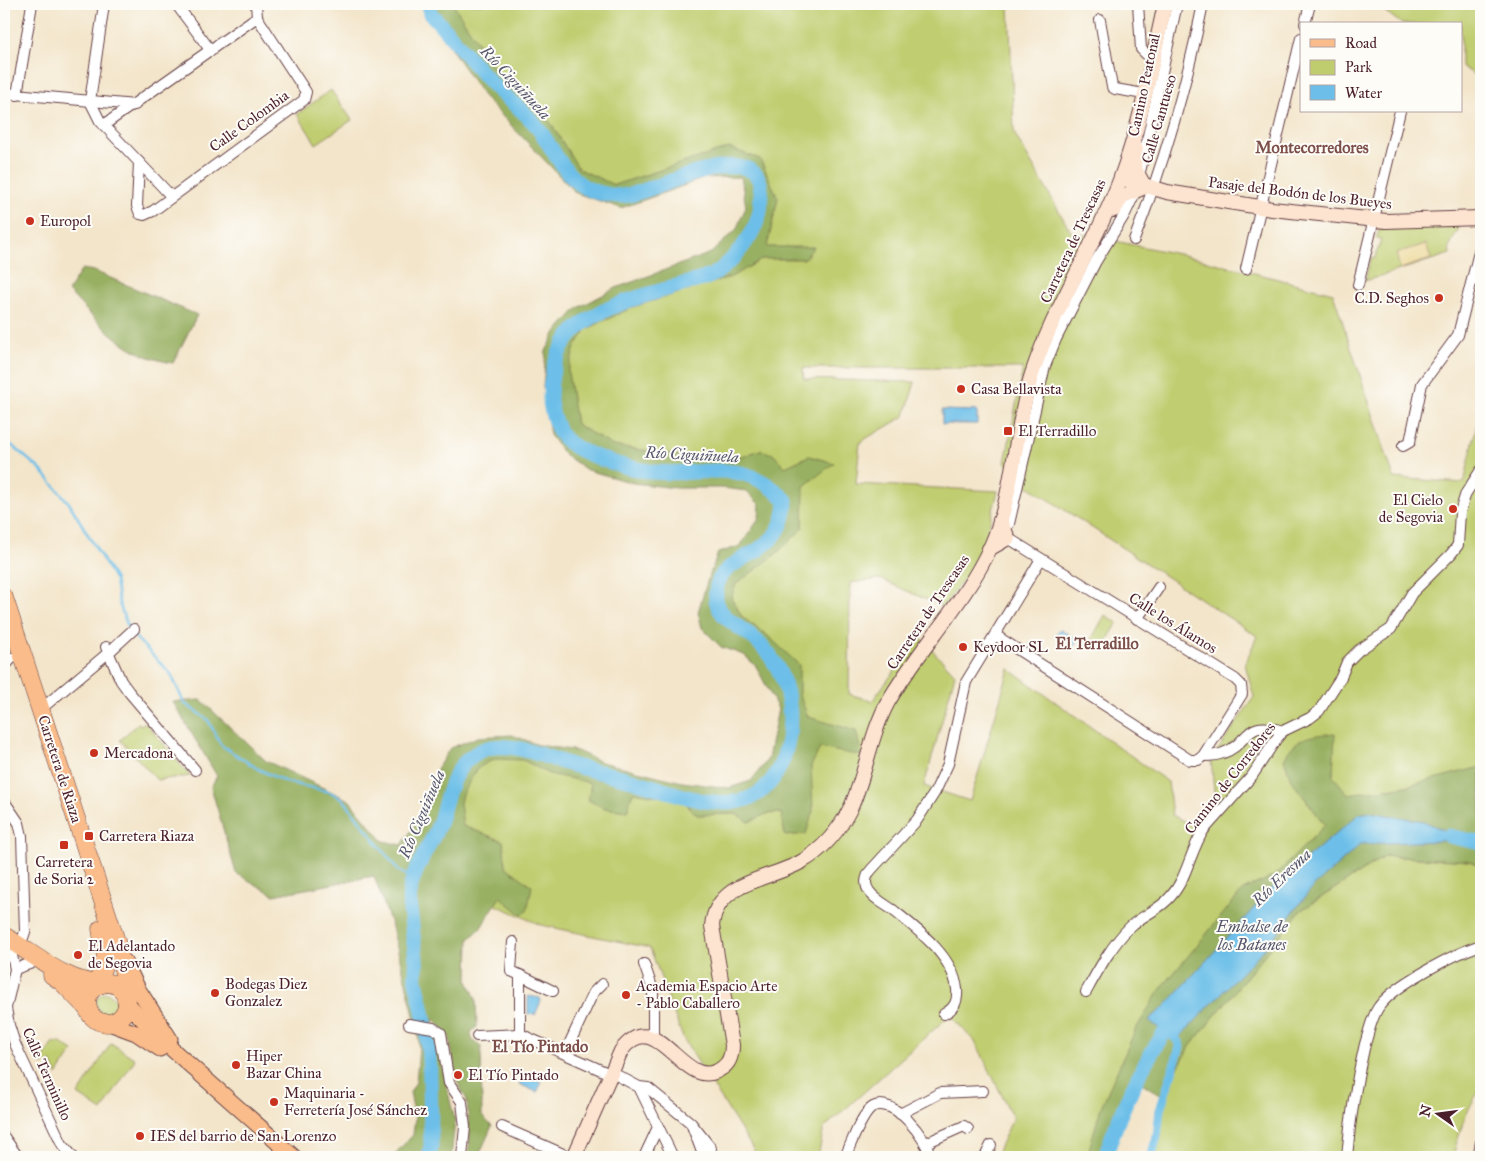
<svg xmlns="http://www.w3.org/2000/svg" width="1485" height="1161" viewBox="0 0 1485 1161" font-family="'IM FELL Great Primer',serif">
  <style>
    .green { fill: #c0cd6f; stroke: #85764d; fill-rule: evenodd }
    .forest { fill: #98b062; stroke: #716846 }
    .sand { fill: #eeda9e; stroke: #9c7c64 }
    .water { fill: #6dbfe9; stroke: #5c6f8a }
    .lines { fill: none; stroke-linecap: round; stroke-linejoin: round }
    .stream { stroke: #6dbfe9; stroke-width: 2.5 }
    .canal { stroke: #6dbfe9; stroke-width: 9 }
    .river { stroke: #6dbfe9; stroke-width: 15 }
    .street-casing { stroke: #633d43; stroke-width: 12 }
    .secondary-casing { stroke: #633d43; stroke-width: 16 }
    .primary-casing { stroke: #633d43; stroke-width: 17 }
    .highway-casing { stroke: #633d43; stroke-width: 19 }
    .street { stroke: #fff; stroke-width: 10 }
    .secondary { stroke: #fde4d0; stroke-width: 14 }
    .primary { stroke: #f9bc8a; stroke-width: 15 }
    .highway { stroke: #f9bc8a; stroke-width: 18 }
    .poi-dot { fill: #c8321e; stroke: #fdfcf7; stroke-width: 2 }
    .labels { text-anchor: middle; stroke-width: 4; stroke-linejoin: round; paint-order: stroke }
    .street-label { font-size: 15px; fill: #4a1f2b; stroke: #fdfcf7 }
    .poi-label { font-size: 15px; fill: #4a1f2b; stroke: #fdfcf7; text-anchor: start }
    .water-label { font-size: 16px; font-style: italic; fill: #56576e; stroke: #fdfcf7 }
    .neighbourhood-label { font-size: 16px; font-weight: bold; fill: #7d4f4b; stroke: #fdfcf7 }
  </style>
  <rect width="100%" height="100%" fill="#fdfcf7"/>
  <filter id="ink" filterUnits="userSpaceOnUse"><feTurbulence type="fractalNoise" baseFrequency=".02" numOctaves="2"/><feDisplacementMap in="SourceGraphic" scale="10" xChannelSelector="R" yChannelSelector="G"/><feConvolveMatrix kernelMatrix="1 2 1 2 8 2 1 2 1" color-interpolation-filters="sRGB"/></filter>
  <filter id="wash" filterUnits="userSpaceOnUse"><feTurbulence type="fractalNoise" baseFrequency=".0096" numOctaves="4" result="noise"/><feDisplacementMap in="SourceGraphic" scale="20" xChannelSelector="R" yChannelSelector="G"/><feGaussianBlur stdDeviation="1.12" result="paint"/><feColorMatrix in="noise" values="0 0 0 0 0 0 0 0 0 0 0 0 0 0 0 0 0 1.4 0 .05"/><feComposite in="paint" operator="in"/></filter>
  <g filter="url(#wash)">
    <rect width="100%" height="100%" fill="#f3e5ca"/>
    <g class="green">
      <path d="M 428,4 L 1009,4 L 1014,133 L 1071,232 L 1183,255 L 1333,293 L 1394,478 L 1464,483 L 1481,406 L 1481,843 L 1376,830 L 1269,914 L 1129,1096 L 1105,1157 L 1006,1157 L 998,1151 L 1013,1118 L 976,1043 L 950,1015 L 824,1128 L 818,1157 L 758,1157 L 683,1038 L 650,948 L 541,925 L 435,878 L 428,851 L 485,749 L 593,772 L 759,794 L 791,707 L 719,610 L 786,500 L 565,440 L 564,341 L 750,236 L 742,167 L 591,190 ZM 803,368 L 1023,368 L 1005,463 L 1025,484 L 1257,636 L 1245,664 L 1254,697 L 1211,760 L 1215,800 L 1197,828 L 1172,815 L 1168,782 L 1009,669 L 970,801 L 924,786 L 955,674 L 920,637 L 872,701 L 849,694 L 850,583 L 880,579 L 943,607 L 967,575 L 986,537 L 998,491 L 856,484 L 860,442 L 905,416 L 915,382 L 804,379 Z"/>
      <polygon points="1375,4 1481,4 1481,79 1461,66 1461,24 1402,24"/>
      <polygon points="331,90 352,120 316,144 297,114"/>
      <polygon points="1381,226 1460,226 1449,247 1450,254 1365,281 1370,259 1375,258 1381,239 1376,238"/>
      <polygon points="1105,615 1118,623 1103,647 1091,640"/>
      <polygon points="145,722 190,776 157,780 120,740 138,723 141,725"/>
      <path d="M 1385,856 L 1471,861 L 1481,866 L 1481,1088 C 1466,1110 1459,1132 1453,1157 L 1153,1157 L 1156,1111 L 1162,1095 L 1191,1045 L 1300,911 Z"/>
      <circle cx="106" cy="1003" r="10"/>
      <polygon points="53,1042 57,1044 59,1042 73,1051 57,1075 51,1061 42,1065 41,1063"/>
      <polygon points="111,1043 135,1059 102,1111 78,1095"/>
    </g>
    <g class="forest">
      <polygon points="421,4 453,4 496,71 550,122 579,169 614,185 729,148 760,159 778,198 767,247 814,247 804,259 763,259 731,277 633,307 587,329 575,347 568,372 576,424 613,446 678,455 744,456 760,450 773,454 785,467 809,456 834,463 804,486 803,528 775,555 736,584 731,598 743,618 767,635 799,665 799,694 808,717 856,731 862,756 820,748 811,766 813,811 806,834 785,836 781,813 766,814 749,822 736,814 697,815 682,800 633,792 627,811 604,808 588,800 591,783 549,774 523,760 494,759 478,768 462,794 460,803 463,826 503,841 506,867 532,886 527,911 522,915 500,897 480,929 469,939 468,981 476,999 477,1027 471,1032 472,1040 481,1046 482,1116 492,1126 479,1155 481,1157 468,1157 470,1138 467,1100 457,1081 449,1035 434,1019 431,1029 434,1031 440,1043 443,1071 455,1121 451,1157 392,1157 413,1135 415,1118 410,1092 416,1082 419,1049 418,1031 392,927 374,876 274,895 236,873 211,787 217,776 173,702 201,700 266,761 349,800 383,841 402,845 433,796 437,769 450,748 478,737 512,735 538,745 577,751 601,762 682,782 729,788 751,781 768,759 778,709 756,666 744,655 721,647 702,628 698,612 707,582 718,553 740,546 759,519 760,505 747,491 723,488 676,488 633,483 587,470 565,455 550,435 543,387 546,351 556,332 578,308 616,288 711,253 736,230 746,207 741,177 705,178 621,208 576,193 483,96"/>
      <path d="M 82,269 L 94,271 L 197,315 L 173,363 C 125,356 100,324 68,291 Z"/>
      <path d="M 1335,733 L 1333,776 L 1348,794 L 1402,787 L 1481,767 L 1481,866 L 1471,861 L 1385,856 L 1300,911 L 1191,1045 L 1162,1095 L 1140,1082 L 1124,1112 L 1110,1157 L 1087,1157 L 1101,1107 L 1136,1029 L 1159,991 L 1243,890 L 1276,875 L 1325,825 L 1291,780 L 1284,759 C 1297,735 1310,736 1335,733 Z"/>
    </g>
    <polygon class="sand" points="1426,244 1431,259 1400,269 1396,253"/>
    <g class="water">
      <polygon points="942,410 977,411 977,424 942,424"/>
      <polygon points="1060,629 1078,640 1074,646 1056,635"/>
      <polygon points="1370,812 1423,821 1467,840 1361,844 1312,888 1267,946 1175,1042 1149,1020 1164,1007 1274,886 1359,814"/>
      <polygon points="528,996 540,998 541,1001 535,1015 528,1014"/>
      <polygon points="524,1074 542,1082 537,1092 519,1084"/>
    </g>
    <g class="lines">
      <g class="stream">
        <polyline points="4,439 40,469 69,503 115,580 119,603 129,630"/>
        <polyline points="132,634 171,674 184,703 208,720 221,745 258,769 286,782 330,792 343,799 398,870 413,879"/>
      </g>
      <polyline class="canal" points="1151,1157 1157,1137 1160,1110 1180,1047 1179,1042 1170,1033"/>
      <g class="river">
        <path d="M 428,4 L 430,13 C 453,37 473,65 496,88 C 508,100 523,110 534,123 C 553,145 562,178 591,190 C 598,193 613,196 621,196 C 649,196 763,131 761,194 C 761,201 761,209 759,215 C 753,237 735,259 716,273 C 706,280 689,282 677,286 C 612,305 550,318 550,398 C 550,410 557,433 567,441 C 572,446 582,451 589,454 C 610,463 632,469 654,472 C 708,477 741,455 786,500 C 785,562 720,550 716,591 C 713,614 735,624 750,635 C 787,665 798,712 784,756 C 758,834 683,794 628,779 C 607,773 586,770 565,763 C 542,756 507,739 482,750 C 453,763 448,793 440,821 C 432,844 415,865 410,890 C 408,903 411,914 412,927 C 413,937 415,948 416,959 C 417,966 415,973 416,980 C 418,991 421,1001 423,1012 C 432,1055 430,1101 431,1146 L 429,1157"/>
        <polyline points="1449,836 1481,843"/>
        <path d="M 1105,1157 C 1121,1108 1144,1058 1176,1017"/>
      </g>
    </g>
  </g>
  <g filter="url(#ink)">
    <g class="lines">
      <g class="street-casing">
        <g id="street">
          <polyline points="104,4 90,101 100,121 171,196"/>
          <polyline points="176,4 211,51"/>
          <polyline points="1138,4 1141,49 1152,60"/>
          <polyline points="1100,20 1112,87 1115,89 1144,94"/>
          <polyline points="1305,24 1310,4"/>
          <polyline points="4,93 135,105"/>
          <polyline points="17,95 32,4"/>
          <polyline points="104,125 257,17"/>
          <polyline points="139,162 137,206 140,214 144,215 153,211 304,100 306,92 257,17 256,4"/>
          <polyline points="1140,172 1177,4"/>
          <path d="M 1134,240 C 1165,161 1186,87 1203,4"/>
          <polyline points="1246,269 1301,38"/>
          <polyline points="1358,285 1400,111"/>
          <polyline points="1403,446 1410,442 1422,384 1458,335 1481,244"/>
          <polyline points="1009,524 1045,366 1056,339 1096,261 1125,214 1134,195"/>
          <polyline points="1137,619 1159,587"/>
          <polyline points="995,635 1190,760 1198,760 1203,756 1242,694 1241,685 1235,679 1008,538"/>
          <polyline points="106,647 121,681 129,692 195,770"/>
          <polyline points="4,667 12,658"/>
          <polyline points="41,709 108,653 134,629"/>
          <path d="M 1203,756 C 1210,756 1217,756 1223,753 C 1250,744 1243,718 1283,731"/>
          <polyline points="4,801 19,823 22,836 25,932 20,946"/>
          <polyline points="513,942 511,971 520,975"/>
          <polyline points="11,951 15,969 6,1008 9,1025 15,1044 62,1144 73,1157"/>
          <polyline points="644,964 653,990 653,1038"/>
          <polyline points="15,969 32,963"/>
          <path d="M 1086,992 C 1098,970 1113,943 1131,926 C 1144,914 1160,910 1171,896 C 1187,878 1190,852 1203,831 L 1252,776 L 1277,738 L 1283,731 L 1310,718 L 1319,711 L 1341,677 L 1347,662 L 1359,650 L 1391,629 L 1412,593 L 1451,554 L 1458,545 L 1460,512 L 1466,493 L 1481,470"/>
          <path d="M 944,1014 C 955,1008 958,1001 957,989 C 953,956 918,930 893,910 C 886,905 874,899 869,891 C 864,884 866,876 871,870 L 917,820 L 935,792 L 948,764 L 966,682 L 1041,559"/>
          <polyline points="409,1024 433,1028 441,1033 449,1083 462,1102 465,1127 462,1157"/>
          <polyline points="520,1034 520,975 553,991"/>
          <polyline points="477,1036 520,1034 610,1074"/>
          <polyline points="565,1053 593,993 602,984"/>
          <polyline points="611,1072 639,1087 673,1157"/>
          <polyline points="639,1087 648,1088 691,1123 702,1152 710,1155 711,1148 691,1123"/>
          <polyline points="900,1114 940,1093 983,1091"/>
          <polyline points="502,1127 570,1157"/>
          <polyline points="4,1137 18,1157"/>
          <polyline points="926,1143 964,1126 968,1129"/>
          <polyline points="644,1157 658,1127"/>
          <path d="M 845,1157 C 851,1145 861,1114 873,1107 C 893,1095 928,1139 930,1157"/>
          <polyline points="985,1157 991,1145"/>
          <path d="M 1347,1157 C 1350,1119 1356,1082 1365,1044 C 1369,1032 1371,1019 1378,1008 C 1392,986 1456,953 1481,945"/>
          <polyline points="1478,1157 1481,1142"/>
        </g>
      </g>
      <g class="secondary-casing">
        <g id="secondary">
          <polyline points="1136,149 1134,167 1145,187"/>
          <polyline points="1121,178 1167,192 1272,209 1386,221 1481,218"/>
          <polyline points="1114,210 1123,196 1145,187"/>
          <polyline points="989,549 1008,538 1000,520"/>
          <path d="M 574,1157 L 621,1051 C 658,1001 684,1097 722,1068 C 730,1063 732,1054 732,1045 L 712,926 C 716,881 769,880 801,862 C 824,849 839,831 851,807 C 866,774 870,735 888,702 C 919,648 965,603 991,546 C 1015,492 1014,430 1032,374 C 1054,307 1095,246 1120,180 C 1141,124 1152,62 1165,4"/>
        </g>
      </g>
      <g class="primary-casing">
        <g id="primary">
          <polyline points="125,962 138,989 170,1039"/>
          <polyline points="126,1002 166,1044 294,1157"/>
          <polyline points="109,1023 136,1033 160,1049"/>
        </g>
      </g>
      <g class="highway-casing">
        <g id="highway">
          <polyline points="4,598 116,941 124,974 126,999"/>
          <path d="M 4,936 C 34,954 67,984 103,984"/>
          <polyline points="52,975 62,982 88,1009"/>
          <circle cx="107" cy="1003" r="20"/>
          <polyline points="97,986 106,956 101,929"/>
        </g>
      </g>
      <use href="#street" class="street"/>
      <use href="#secondary" class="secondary"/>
      <use href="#primary" class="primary"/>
      <use href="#highway" class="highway"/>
    </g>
  </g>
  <g class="poi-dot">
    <circle cx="30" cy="221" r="5"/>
    <circle cx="1439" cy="298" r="5"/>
    <circle cx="961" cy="389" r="5"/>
    <rect x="1003" y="426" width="10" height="10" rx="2.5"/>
    <circle cx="1453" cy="509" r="5"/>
    <circle cx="963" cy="647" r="5"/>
    <circle cx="94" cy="753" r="5"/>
    <rect x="84" y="831" width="10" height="10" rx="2.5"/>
    <rect x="59" y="840" width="10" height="10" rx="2.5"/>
    <circle cx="78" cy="955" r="5"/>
    <circle cx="215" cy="993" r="5"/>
    <circle cx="626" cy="995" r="5"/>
    <circle cx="236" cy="1065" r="5"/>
    <circle cx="458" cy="1075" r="5"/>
    <circle cx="274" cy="1102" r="5"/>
    <circle cx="140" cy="1136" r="5"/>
  </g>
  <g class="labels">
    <g class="street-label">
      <text transform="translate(1144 85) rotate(-78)" y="5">Camino Peatonal</text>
      <text transform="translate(1159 119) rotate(-74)" y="5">Calle Cantueso</text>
      <text transform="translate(249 121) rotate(-36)" y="5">Calle Colombia</text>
      <text transform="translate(1300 193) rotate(7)" y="5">Pasaje del Bodón de los Bueyes</text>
      <text transform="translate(1073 241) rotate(-65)" y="5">Carretera de Trescasas</text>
      <text transform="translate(928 612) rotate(-56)" y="5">Carretera de Trescasas</text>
      <text transform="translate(1173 623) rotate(32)" y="5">Calle los Álamos</text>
      <text transform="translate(60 769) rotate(72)" y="5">Carretera de Riaza</text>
      <text transform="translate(1230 778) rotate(-52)" y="5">Camino de Corredores</text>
      <text transform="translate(47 1074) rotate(66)" y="5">Calle Terminillo</text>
    </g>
    <g class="poi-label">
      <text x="40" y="226">Europol</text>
      <text x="1429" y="303" text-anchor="end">C.D. Seghos</text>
      <text x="971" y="394">Casa Bellavista</text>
      <text x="1018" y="436">El Terradillo</text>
      <text x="1443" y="505" text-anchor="end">El Cielo<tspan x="1443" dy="17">de Segovia</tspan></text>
      <text x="973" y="652">Keydoor SL</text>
      <text x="104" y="758">Mercadona</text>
      <text x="99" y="841">Carretera Riaza</text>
      <text x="64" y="867" text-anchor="middle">Carretera<tspan x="64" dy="17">de Soria 2</tspan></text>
      <text x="88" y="951">El Adelantado<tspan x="88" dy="17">de Segovia</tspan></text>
      <text x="225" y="989">Bodegas Diez<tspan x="225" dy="17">Gonzalez</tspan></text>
      <text x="636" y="991">Academia Espacio Arte<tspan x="636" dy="17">- Pablo Caballero</tspan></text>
      <text x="246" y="1061">Hiper<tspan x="246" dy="17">Bazar China</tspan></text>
      <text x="468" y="1080">El Tío Pintado</text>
      <text x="284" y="1098">Maquinaria -<tspan x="284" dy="17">Ferretería José Sánchez</tspan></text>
      <text x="150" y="1141">IES del barrio de San Lorenzo</text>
    </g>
    <g class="water-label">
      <text transform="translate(516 82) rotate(47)" y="6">Río Ciguiñuela</text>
      <text transform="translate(692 454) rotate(3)" y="6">Río Ciguiñuela</text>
      <text transform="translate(421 814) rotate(-67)" y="6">Río Ciguiñuela</text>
      <text transform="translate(1281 877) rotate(-44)" y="6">Río Eresma</text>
      <text x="1252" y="932">Embalse de<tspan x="1252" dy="18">los Batanes</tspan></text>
    </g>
    <g class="neighbourhood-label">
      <text x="1312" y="153">Montecorredores</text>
      <text x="1097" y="649">El Terradillo</text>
      <text x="540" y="1052">El Tío Pintado</text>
    </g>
  </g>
  <rect width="1485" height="1161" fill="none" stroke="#fdfcf7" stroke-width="20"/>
  <rect x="1300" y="22" width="162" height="90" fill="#fdfcf7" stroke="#b5a4a5"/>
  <rect x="1310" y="39" width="25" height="8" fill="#f9bc8a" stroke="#b5a4a5"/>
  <text x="1345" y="48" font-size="15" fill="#4a1f2b">Road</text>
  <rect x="1310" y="60" width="25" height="15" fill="#c0cd6f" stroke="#b5a4a5"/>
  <text x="1345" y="72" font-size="15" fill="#4a1f2b">Park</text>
  <rect x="1310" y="85" width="25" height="15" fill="#6dbfe9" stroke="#b5a4a5"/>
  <text x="1345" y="98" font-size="15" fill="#4a1f2b">Water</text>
  <g transform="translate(1438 1114) rotate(284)" stroke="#fdfcf7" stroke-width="4" paint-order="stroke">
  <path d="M0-4L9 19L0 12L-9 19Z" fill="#4a1f2b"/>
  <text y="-8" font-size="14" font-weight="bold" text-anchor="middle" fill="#4a1f2b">N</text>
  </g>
</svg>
